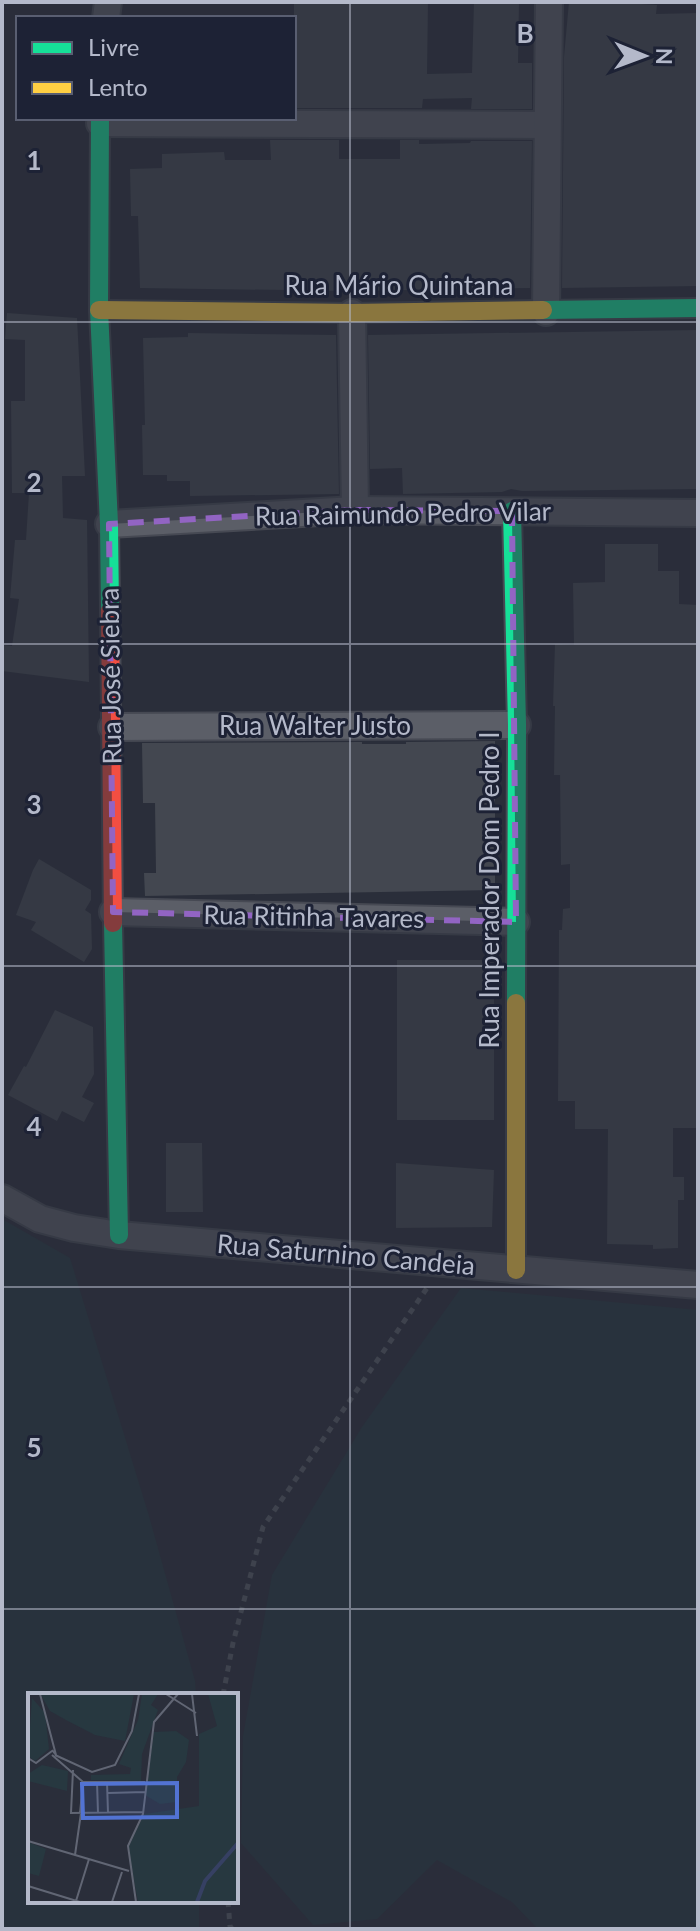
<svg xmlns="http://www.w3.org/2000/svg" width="700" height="1931" viewBox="0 0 700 1931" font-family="Lato,sans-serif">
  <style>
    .green { fill: #273840 }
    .building { fill: #434750 }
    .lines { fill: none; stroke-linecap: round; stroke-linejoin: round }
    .street-casing { stroke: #464953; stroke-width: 30 }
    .fast-casing { stroke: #464953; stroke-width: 22 }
    .slow-casing { stroke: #464953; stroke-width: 22 }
    .jam-casing { stroke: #464953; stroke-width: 22 }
    .path { stroke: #585c64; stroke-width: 5; stroke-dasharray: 6 6; stroke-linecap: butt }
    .street { stroke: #5b5e67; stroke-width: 26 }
    .fast { stroke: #16e098; stroke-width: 18 }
    .slow { stroke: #ffcf43; stroke-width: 18 }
    .jam { stroke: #f24e42; stroke-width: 18 }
    .marked { fill: none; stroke: #9264c3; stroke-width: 6; stroke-dasharray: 16 10; stroke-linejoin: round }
    .grid { fill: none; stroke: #b4b9ca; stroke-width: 2; stroke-opacity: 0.55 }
    .labels { text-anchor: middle; stroke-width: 6; stroke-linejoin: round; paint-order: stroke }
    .street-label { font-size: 26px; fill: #b4b9ca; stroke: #1d2235 }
    .inset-river { fill: none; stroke: #364063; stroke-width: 4 }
    .inset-road { fill: none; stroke: #616674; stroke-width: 2 }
    .view { fill: #5273d3; fill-opacity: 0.15; stroke: #5273d3; stroke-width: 4 }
    .inset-edge { fill: none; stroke: #b4b9ca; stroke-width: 4 }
    .grid-label { font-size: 26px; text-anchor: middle; font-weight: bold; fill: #b4b9ca; stroke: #1d2235; stroke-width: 6; stroke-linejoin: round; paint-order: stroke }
  </style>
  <rect width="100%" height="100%" fill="#2a2e3a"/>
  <g class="green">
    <polygon points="2,1219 70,1258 149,1516 195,1681 196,1695 30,1695 30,1901 199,1901 199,1929 2,1929"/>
    <polygon points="461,1288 698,1310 698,1929 538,1929 512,1902 437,1860 377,1919 313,1925 241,1843 243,1736 272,1575 362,1427"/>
  </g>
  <g class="building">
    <polygon points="294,2 428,2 427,74 472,73 474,2 519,2 518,63 532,63 532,109 471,109 472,98 423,99 422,108 294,108"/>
    <polygon points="569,2 642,2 642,4 657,5 656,14 698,13 698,286 562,288 564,57"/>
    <polygon points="270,140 339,140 339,159 400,159 400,140 419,140 419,144 423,144 470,143 471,141 532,141 530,288 352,291 140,288 138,216 131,216 130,169 162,168 162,154 224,152 225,160 271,160"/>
    <polygon points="7,313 77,318 85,476 62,476 63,518 87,520 89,682 2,671 2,645 12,646 19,599 10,598 15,540 26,540 29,493 12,493 11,401 25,401 25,340 5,339"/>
    <polygon points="698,330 698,489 522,491 511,489 502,492 403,494 402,468 370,469 368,335"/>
    <polygon points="188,333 336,335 339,494 190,496 190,481 167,481 167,475 143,475 142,425 145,425 143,338 188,337"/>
    <polygon points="605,544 658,544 658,571 679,571 679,604 698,605 698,1128 673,1128 673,1177 684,1177 684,1200 678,1200 678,1248 653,1249 653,1245 607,1244 608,1129 575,1129 575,1101 558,1101 559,930 562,930 563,909 570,908 570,864 561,865 560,775 554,775 555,706 553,706 555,644 574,645 573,583 605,582"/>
    <polygon points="495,741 495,890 145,896 144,873 156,873 155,803 143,803 142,743 362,742 362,744 406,744 406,742"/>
    <polygon points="39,859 91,890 91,900 85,910 91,914 92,949 84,962 31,930 36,922 16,915 33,870"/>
    <rect x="397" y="960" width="97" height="160"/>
    <polygon points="55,1010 93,1027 94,1074 82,1097 94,1103 84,1122 62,1111 57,1121 8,1095 24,1066 26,1067"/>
    <polygon points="166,1143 202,1143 203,1212 166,1212"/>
    <polygon points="396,1163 494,1170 492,1227 396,1228"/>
  </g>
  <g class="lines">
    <g class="street-casing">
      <g id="street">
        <polyline points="106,18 108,2"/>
        <polyline points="100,123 547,125"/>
        <polyline points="546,312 549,2"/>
        <polyline points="352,313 355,510"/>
        <polyline points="109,524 355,510 698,513"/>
        <polyline points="112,727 517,725"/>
        <polyline points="113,912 516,922"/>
        <polyline points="2,1198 40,1219 74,1228 119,1235 698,1285"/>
      </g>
    </g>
    <g class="fast-casing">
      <g id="fast">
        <polyline points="100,118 99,310 109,524 110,611"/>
        <polyline points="543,310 698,308"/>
        <polyline points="512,511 517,725 516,1003"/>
        <polyline points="113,923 119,1235"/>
      </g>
    </g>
    <g class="slow-casing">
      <g id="slow">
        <polyline points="99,310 352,313 543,310"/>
        <polyline points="516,1270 516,1003"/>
      </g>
    </g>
    <g class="jam-casing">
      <polyline id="jam" points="110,611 113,923"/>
    </g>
    <g class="path">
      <polyline points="223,1695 233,1643 263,1527 427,1288"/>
      <polyline points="228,1901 230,1926 232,1929"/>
    </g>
    <use href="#street" class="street"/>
    <use href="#fast" class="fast"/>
    <use href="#slow" class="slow"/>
    <use href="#jam" class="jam"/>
  </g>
  <path d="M0 0H700V1931H0ZM 355,510 L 512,511 L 516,922 L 113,912 L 109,524 Z" fill="#2a2e3a" fill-opacity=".55" fill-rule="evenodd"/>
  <path class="marked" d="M 355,510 L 512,511 L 516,922 L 113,912 L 109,524 Z"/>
  <path class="grid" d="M 350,2 L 350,1929M 2,322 L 698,322M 2,644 L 698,644M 2,966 L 698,966M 2,1287 L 698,1287M 2,1609 L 698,1609"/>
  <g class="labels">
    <g class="street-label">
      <text x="399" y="295">Rua Mário Quintana</text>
      <text transform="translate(403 514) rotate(-1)" y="9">Rua Raimundo Pedro Vilar</text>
      <text transform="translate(111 676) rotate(-91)" y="9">Rua José Siebra</text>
      <text x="315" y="735">Rua Walter Justo</text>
      <text transform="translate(490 890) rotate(-90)" y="9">Rua Imperador Dom Pedro I</text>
      <text transform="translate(314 917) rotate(1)" y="9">Rua Ritinha Tavares</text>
      <text transform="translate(346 1255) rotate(5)" y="9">Rua Saturnino Candeia</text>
    </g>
  </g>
  <g transform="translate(28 1693)">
    <rect width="210" height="210" fill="#2a2e3a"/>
    <path d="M 106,1 L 97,48 L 67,42 L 38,27 L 22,18 L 13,2 ZM 114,1 L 130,1 L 123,12 L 130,17 L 114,61 L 113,88 L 63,87 L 63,82 L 102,81 L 103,75 L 91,71 L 110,27 ZM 180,1 L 210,1 L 210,209 L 110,209 L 100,155 L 116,121 L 171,113 L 171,41 L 189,33 ZM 4,5 L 17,20 L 21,56 L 7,68 L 0,63 ZM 148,38 L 161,47 L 158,69 L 149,84 L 149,109 L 132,111 L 117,102 L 126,39 ZM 14,72 L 40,78 L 39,98 L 0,88 L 0,81 ZM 0,149 L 18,156 L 11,183 L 0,180 Z" fill="#273840"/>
    <path class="inset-river" d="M 169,209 L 177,188 L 210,150"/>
    <path class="inset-road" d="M 12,1 L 28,62 L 24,57M 138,1 L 168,20M 164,1 L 169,43M 24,62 L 55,89M 27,62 L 64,79 L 87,72 L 104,38 L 111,1M 0,65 L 8,70 L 24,58M 45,77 L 43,120 L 115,119M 55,89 L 117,89M 69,89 L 70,120M 79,89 L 80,120M 0,97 L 0,122M 80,100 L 117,99M 52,120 L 55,89M 0,148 L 101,178M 47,162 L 53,120M 0,193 L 52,209M 48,208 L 61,166M 84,209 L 94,179M 108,209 L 100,153 L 115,121 L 126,29 L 150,1"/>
    <path class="view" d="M 149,90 L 149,124 L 55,125 L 54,91 Z"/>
    <rect width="210" height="210" class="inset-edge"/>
  </g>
  <g class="grid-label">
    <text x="525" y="43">B</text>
    <text x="34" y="170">1</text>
    <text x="34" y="492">2</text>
    <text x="34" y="814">3</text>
    <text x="34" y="1136">4</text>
    <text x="34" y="1457">5</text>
  </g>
  <rect width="700" height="1931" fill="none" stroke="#b4b9ca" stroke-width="8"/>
  <rect x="16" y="16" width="280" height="104" fill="#1d2235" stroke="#595e71" stroke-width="2"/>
  <rect x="32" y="42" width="40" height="12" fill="#16e098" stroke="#595e71" stroke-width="2"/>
  <text x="88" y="56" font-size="24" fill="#b4b9ca">Livre</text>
  <rect x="32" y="82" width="40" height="12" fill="#ffcf43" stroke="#595e71" stroke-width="2"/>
  <text x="88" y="96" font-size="24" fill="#b4b9ca">Lento</text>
  <g transform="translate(644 56) rotate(91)" stroke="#1d2235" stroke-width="6" paint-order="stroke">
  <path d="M0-6L14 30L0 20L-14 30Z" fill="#b4b9ca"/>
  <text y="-12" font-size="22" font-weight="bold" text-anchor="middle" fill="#b4b9ca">N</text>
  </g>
</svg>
